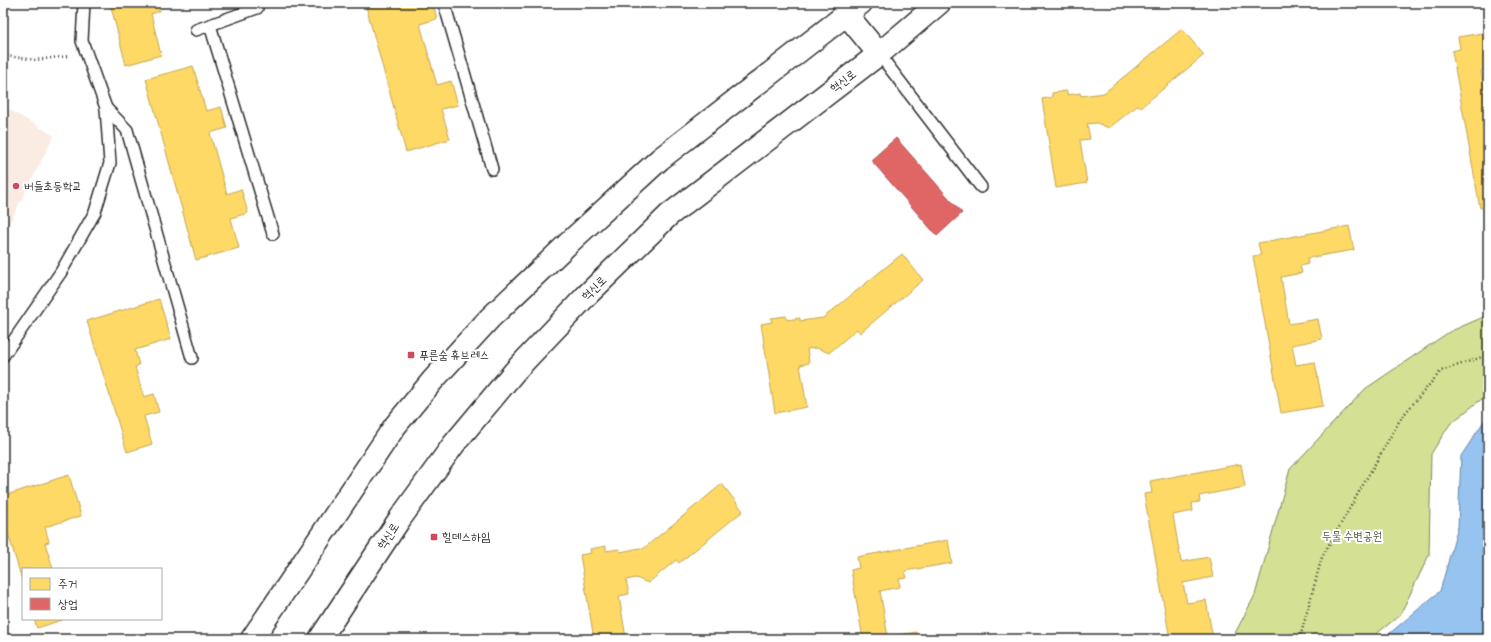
<svg xmlns="http://www.w3.org/2000/svg" width="1491" height="642" viewBox="0 0 1491 642" font-family="Pangolin,'Poor Story',sans-serif">
  <style>
    .built { fill: #faebe3 }
    .green { fill: #d4e093; stroke: #80865f }
    .water { fill: #96c3f0; stroke: #6b86a1 }
    .homes { fill: #ffd966; stroke: #bfa554 }
    .shops { fill: #e06666; stroke: #aa5454 }
    .lines { fill: none; stroke-linecap: round; stroke-linejoin: round }
    .service-casing { stroke: #2b2b2b; stroke-width: 14 }
    .tertiary-casing { stroke: #2b2b2b; stroke-width: 25 }
    .path { stroke: #2b2b2b; stroke-width: 2.5; stroke-dasharray: 1 3; stroke-linecap: butt }
    .service { stroke: #fff; stroke-width: 11 }
    .tertiary { stroke: #fff; stroke-width: 22 }
    .poi-dot { fill: #d1495b; stroke: #fff; stroke-width: 1.5 }
    .labels { text-anchor: middle; stroke-width: 4; stroke-linejoin: round; paint-order: stroke }
    .street-label { font-size: 12px; fill: #2b2b2b; stroke: #fff }
    .poi-label { font-size: 12px; fill: #2b2b2b; stroke: #fff; text-anchor: start }
    .park-label { font-size: 12px; fill: #555845; stroke: #fff }
  </style>
  <rect width="100%" height="100%" fill="#fff"/>
  <filter id="ink" filterUnits="userSpaceOnUse"><feTurbulence type="fractalNoise" baseFrequency=".025" numOctaves="2"/><feDisplacementMap in="SourceGraphic" scale="8" xChannelSelector="R" yChannelSelector="G"/><feConvolveMatrix kernelMatrix="1 2 1 2 8 2 1 2 1" color-interpolation-filters="sRGB"/></filter>
  <g filter="url(#ink)">
    <polygon class="built" points="3,106 54,136 3,236"/>
    <polygon class="green" points="1488,315 1488,394 1450,424 1431,454 1429,555 1400,615 1370,639 1232,639 1255,595 1290,469 1365,389 1449,332"/>
    <polygon class="water" points="1488,415 1488,639 1383,639 1440,591 1458,527 1461,456"/>
    <g class="homes">
      <polygon points="110,3 158,3 160,11 151,14 161,55 126,65"/>
      <polygon points="365,3 433,3 437,19 420,24 437,85 451,81 458,105 441,109 450,139 406,152"/>
      <polygon points="1182,29 1204,55 1140,108 1138,105 1109,128 1097,123 1087,124 1090,139 1080,140 1087,183 1056,188 1042,99 1052,97 1052,93 1067,91 1067,95 1080,93 1081,96 1104,93"/>
      <polygon points="1488,32 1488,70 1481,71 1488,110 1488,206 1480,208 1452,51 1460,49 1458,37"/>
      <polygon points="193,66 206,111 221,107 227,128 210,133 227,194 241,189 248,213 231,218 239,248 196,260 146,79"/>
      <polygon points="1349,226 1354,250 1307,258 1308,264 1300,266 1302,273 1281,277 1289,324 1318,319 1322,339 1292,345 1296,365 1315,362 1323,406 1281,413 1253,256 1261,255 1258,243"/>
      <polygon points="902,254 923,280 860,333 857,329 829,353 817,348 807,349 809,363 800,365 807,407 775,413 761,324 772,322 771,318 786,316 787,320 800,318 800,321 823,318"/>
      <polygon points="159,299 171,339 135,350 139,365 135,367 144,397 154,394 159,412 144,416 152,444 127,452 87,321"/>
      <polygon points="1241,464 1245,487 1199,496 1200,502 1192,503 1193,511 1173,515 1181,562 1209,557 1213,577 1183,583 1187,603 1206,600 1213,639 1170,639 1144,494 1152,493 1150,481"/>
      <polygon points="69,475 81,516 45,527 49,542 45,543 53,569 23,569 23,583 3,517 3,496"/>
      <polygon points="722,484 743,511 679,563 676,560 648,583 636,578 626,580 629,594 619,596 626,638 594,639 580,555 591,553 590,549 606,546 606,551 619,549 620,552 640,548 643,549"/>
      <polygon points="948,540 952,563 905,571 907,578 899,579 900,587 880,591 888,637 916,632 917,639 863,639 851,570 859,568 857,557"/>
      <polygon points="34,619 62,619 62,620 37,628"/>
    </g>
    <polygon class="shops" points="896,138 962,213 937,236 871,160"/>
    <g class="lines">
      <g class="service-casing">
        <g id="service">
          <polyline points="444,3 492,169"/>
          <polyline points="837,3 847,15"/>
          <polyline points="210,25 273,234"/>
          <polyline points="196,30 257,8 256,3"/>
          <polyline points="879,54 981,187"/>
          <polyline points="106,108 127,130 192,358"/>
          <polyline points="3,356 61,272 95,212 110,163 106,108 82,41 84,3"/>
        </g>
      </g>
      <g class="tertiary-casing">
        <g id="tertiary">
          <polyline points="847,15 879,54"/>
          <polyline points="252,639 395,426 433,380 490,318 573,239 660,159 861,3"/>
          <polyline points="320,639 399,520 454,444 515,371 587,295 669,215 879,54 939,3"/>
        </g>
      </g>
      <g class="path">
        <polyline points="3,54 7,56 36,60 68,56"/>
        <polyline points="1298,639 1301,634 1322,557 1401,418 1441,371 1488,355"/>
      </g>
      <use href="#service" class="service"/>
      <use href="#tertiary" class="tertiary"/>
    </g>
  </g>
  <g class="poi-dot">
    <circle cx="16" cy="186" r="4"/>
    <rect x="407" y="351" width="8" height="8" rx="2"/>
    <rect x="430" y="533" width="8" height="8" rx="2"/>
  </g>
  <g class="labels">
    <g class="street-label">
      <text transform="translate(843 81) rotate(-38)" y="4">혁신로</text>
      <text transform="translate(594 288) rotate(-45)" y="4">혁신로</text>
      <text transform="translate(388 536) rotate(-57)" y="4">혁신로</text>
    </g>
    <g class="poi-label">
      <text x="24" y="190">버들초등학교</text>
      <text x="419" y="359">푸른숨 휴브레스</text>
      <text x="442" y="541">힐데스하임</text>
    </g>
    <g class="park-label">
      <text x="1352" y="540">두물 수변공원</text>
    </g>
  </g>
  <rect width="1491" height="642" fill="none" stroke="#fff" stroke-width="16"/>
  <rect x="8" y="8" width="1475" height="626" fill="none" stroke="#2b2b2b" stroke-width="1.5" filter="url(#ink)"/>
  <rect x="22" y="568" width="140" height="52" fill="#ffffff" stroke="#aaaaaa"/>
  <rect x="30" y="578" width="20" height="12" fill="#ffd966" stroke="#aaaaaa"/>
  <text x="58" y="588" font-size="12" fill="#2b2b2b">주거</text>
  <rect x="30" y="598" width="20" height="12" fill="#e06666" stroke="#aaaaaa"/>
  <text x="58" y="608" font-size="12" fill="#2b2b2b">상업</text>
</svg>
